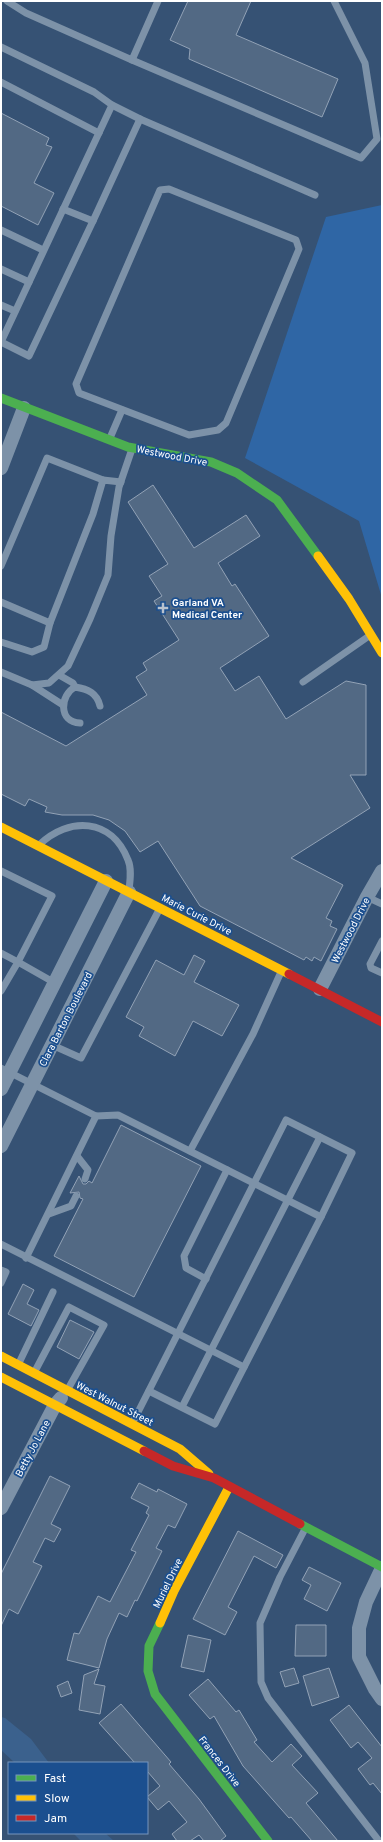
<svg xmlns="http://www.w3.org/2000/svg" width="383" height="1842" viewBox="0 0 383 1842" font-family="Overpass,sans-serif">
  <style>
    .green { fill: #2f66a5 }
    .water { fill: #3b618d }
    .building { fill: #526984; stroke: #92a2b6 }
    .lines { fill: none; stroke-linecap: round; stroke-linejoin: round }
    .lane { stroke: #7d92a8; stroke-width: 7 }
    .street { stroke: #7d92a8; stroke-width: 14 }
    .fast { stroke: #4caf50; stroke-width: 9 }
    .slow { stroke: #ffc107; stroke-width: 9 }
    .jam { stroke: #c62828; stroke-width: 9 }
    .poi-dot { fill: #b9c2ce; stroke: #1b4f8f; stroke-width: 1.5 }
    .labels { text-anchor: middle; stroke-width: 3.5; stroke-linejoin: round; paint-order: stroke }
    .street-label { font-size: 10px; fill: #fff; stroke: #1b4f8f }
    .poi-label { font-size: 10px; font-weight: bold; fill: #fff; stroke: #1b4f8f; text-anchor: start }
  </style>
  <rect width="100%" height="100%" fill="#365274"/>
  <polygon class="green" points="382,205 382,598 359,521 245,458 326,217"/>
  <g class="water">
    <polygon points="1,1717 5,1718 31,1739 49,1763 15,1763 1,1750"/>
    <polygon points="73,1833 105,1833 114,1841 81,1841"/>
  </g>
  <g class="building">
    <polygon points="188,1 251,1 236,35 338,79 322,117 189,59 190,49 170,40"/>
    <polygon points="1,113 49,138 46,145 52,147 34,183 54,193 38,225 1,206"/>
    <polygon points="153,485 194,548 246,515 260,536 218,563 232,586 235,584 269,636 220,668 235,691 259,676 286,719 346,681 366,685 366,775 350,775 370,808 291,858 343,885 326,918 332,921 330,926 337,929 321,961 314,957 312,961 306,957 304,960 200,906 158,841 140,852 125,831 109,820 93,815 62,815 45,812 47,807 29,799 25,806 1,794 1,712 66,746 147,695 136,677 147,670 143,663 179,640 154,601 162,596 149,576 168,564 128,502"/>
    <polygon points="194,955 205,961 194,982 239,1005 222,1036 193,1021 175,1056 139,1036 144,1027 126,1017 156,960 184,975"/>
    <polygon points="121,1125 201,1166 134,1297 54,1256 83,1199 80,1198 79,1192 70,1193 79,1176 83,1184 86,1184 89,1181 92,1183"/>
    <polygon points="23,1284 34,1290 27,1304 39,1310 31,1326 8,1314"/>
    <polygon points="70,1320 94,1332 79,1359 57,1347"/>
    <polygon points="50,1476 70,1486 51,1524 61,1529 54,1542 45,1538 33,1562 42,1566 18,1614 9,1609 1,1626 1,1574"/>
    <polygon points="139,1483 157,1492 158,1489 187,1504 175,1528 168,1525 156,1548 162,1551 137,1601 135,1600 127,1617 119,1613 107,1639 99,1668 67,1660 74,1633 79,1634 98,1596 110,1602 136,1552 131,1550 149,1515 146,1513 149,1507 131,1498"/>
    <polygon points="238,1531 283,1555 276,1568 254,1556 228,1607 237,1612 225,1635 193,1619"/>
    <polygon points="309,1567 341,1583 327,1611 304,1599 311,1585 302,1580"/>
    <polygon points="296,1625 326,1625 326,1656 295,1656"/>
    <polygon points="188,1635 211,1640 204,1672 181,1667"/>
    <polygon points="294,1668 299,1683 285,1687 280,1672"/>
    <polygon points="329,1668 339,1697 312,1706 303,1676"/>
    <polygon points="99,1669 94,1684 105,1686 100,1714 79,1710 84,1675"/>
    <polygon points="208,1679 236,1712 239,1710 257,1740 254,1742 272,1762 291,1744 302,1756 292,1765 318,1793 306,1803 338,1841 312,1841 291,1817 289,1818 243,1766 214,1716 210,1719 189,1695"/>
    <polygon points="68,1681 72,1693 61,1697 57,1686"/>
    <polygon points="121,1704 171,1762 169,1764 199,1799 226,1836 220,1841 204,1841 199,1835 190,1841 177,1841 172,1834 187,1822 169,1801 158,1810 147,1797 160,1786 147,1771 147,1763 135,1763 99,1723"/>
    <polygon points="349,1705 382,1747 382,1794 373,1783 370,1785 358,1769 372,1758 358,1742 351,1748 330,1720"/>
  </g>
  <g class="lines">
    <g class="lane">
      <polyline points="7,1 26,13 132,60 158,1"/>
      <polyline points="1,47 94,92 112,105 1,342"/>
      <polyline points="132,60 361,158 377,139 365,63 334,1"/>
      <polyline points="1,82 99,133"/>
      <polyline points="112,105 140,119"/>
      <polygon points="169,189 296,240 299,249 226,423 218,430 189,435 79,393 76,384 160,190"/>
      <polyline points="93,221 140,119 315,195"/>
      <polyline points="1,230 43,250"/>
      <polyline points="1,269 29,282"/>
      <polyline points="1,305 15,311"/>
      <polyline points="1,342 29,356 93,221 63,209"/>
      <polyline points="110,438 122,410"/>
      <polyline points="1,566 47,458 103,480"/>
      <polyline points="1,602 50,623 93,514 103,480 121,482"/>
      <polyline points="1,642 32,652 44,647 50,623"/>
      <polyline points="1,672 32,685 49,683 68,666 90,619 108,575 111,536 119,487 132,449"/>
      <polyline points="59,675 73,683 75,687"/>
      <polyline points="303,682 369,636"/>
      <polyline points="32,685 63,705"/>
      <path d="M 80,723 C 58,722 60,695 75,687 C 88,689 97,693 100,706"/>
      <path d="M 39,845 C 69,816 112,818 128,860 C 132,869 130,881 129,890"/>
      <polyline points="1,871 52,896 18,962 55,983"/>
      <polyline points="367,897 382,904"/>
      <polyline points="382,941 370,964 371,968 382,973"/>
      <polyline points="1,953 18,962 1,991"/>
      <polyline points="52,1045 81,1058 159,910"/>
      <polyline points="1,1068 96,1116 118,1115 321,1217 215,1424 149,1391"/>
      <polyline points="190,1151 253,1034 281,972"/>
      <polyline points="77,1156 88,1170 85,1179"/>
      <polyline points="49,1214 71,1206 76,1196"/>
      <polyline points="1,1244 244,1367"/>
      <polyline points="26,1258 96,1116"/>
      <polyline points="1,1270 6,1272 1,1283"/>
      <polyline points="206,1279 186,1268 184,1256 227,1170"/>
      <polyline points="19,1363 53,1292"/>
      <polyline points="34,1373 69,1307 104,1325 68,1389"/>
      <polyline points="182,1407 320,1137"/>
      <polyline points="133,1422 286,1120 352,1153 321,1217"/>
      <polyline points="306,1527 280,1577 260,1623 261,1682 268,1698 379,1841"/>
    </g>
    <g class="street">
      <polyline points="1,468 24,408"/>
      <polyline points="320,989 367,897 382,871"/>
      <polyline points="1,1089 106,881"/>
      <polyline points="1,1146 129,892"/>
      <polyline points="1,1508 55,1405 61,1398"/>
      <polyline points="382,1568 366,1602 359,1628 359,1657 375,1689 382,1699"/>
    </g>
    <g class="fast">
      <polyline points="1,398 128,447 211,462 237,473 277,500 318,556"/>
      <polyline points="300,1524 382,1567"/>
      <polyline points="160,1623 149,1646 148,1671 155,1694 268,1841"/>
    </g>
    <g class="slow">
      <polyline points="318,556 349,599 382,653"/>
      <polyline points="1,827 289,974"/>
      <polyline points="1,1356 180,1449 209,1474"/>
      <polyline points="1,1377 144,1451"/>
      <polyline points="160,1623 174,1591 229,1487"/>
    </g>
    <g class="jam">
      <polyline points="289,974 382,1022"/>
      <polyline points="144,1451 173,1466 214,1478 300,1524"/>
    </g>
  </g>
  <path class="poi-dot" d="M161 602h4v4h4v4h-4v4h-4v-4h-4v-4h4z"/>
  <g class="labels">
    <g class="street-label">
      <text transform="translate(172 455) rotate(11)" y="4">Westwood Drive</text>
      <text transform="translate(197 914) rotate(27)" y="4">Marie Curie Drive</text>
      <text transform="translate(350 930) rotate(-63)" y="4">Westwood Drive</text>
      <text transform="translate(65 1019) rotate(-63)" y="4">Clara Barton Boulevard</text>
      <text transform="translate(115 1403) rotate(27)" y="4">West Walnut Street</text>
      <text transform="translate(32 1448) rotate(-62)" y="4">Betty Jo Lane</text>
      <text transform="translate(167 1583) rotate(-64)" y="4">Muriel Drive</text>
      <text transform="translate(220 1761) rotate(52)" y="4">Frances Drive</text>
    </g>
    <g class="poi-label">
      <text x="172" y="606">Garland VA<tspan x="172" dy="12">Medical Center</tspan></text>
    </g>
  </g>
  <rect width="383" height="1842" fill="none" stroke="#ffffff" stroke-width="4"/>
  <rect x="8" y="1762" width="140" height="72" fill="#1b4f8f" stroke="#7695bc"/>
  <rect x="16" y="1775" width="20" height="6" fill="#4caf50" stroke="#7695bc"/>
  <text x="44" y="1782" font-size="12" fill="#ffffff">Fast</text>
  <rect x="16" y="1795" width="20" height="6" fill="#ffc107" stroke="#7695bc"/>
  <text x="44" y="1802" font-size="12" fill="#ffffff">Slow</text>
  <rect x="16" y="1815" width="20" height="6" fill="#c62828" stroke="#7695bc"/>
  <text x="44" y="1822" font-size="12" fill="#ffffff">Jam</text>
</svg>
